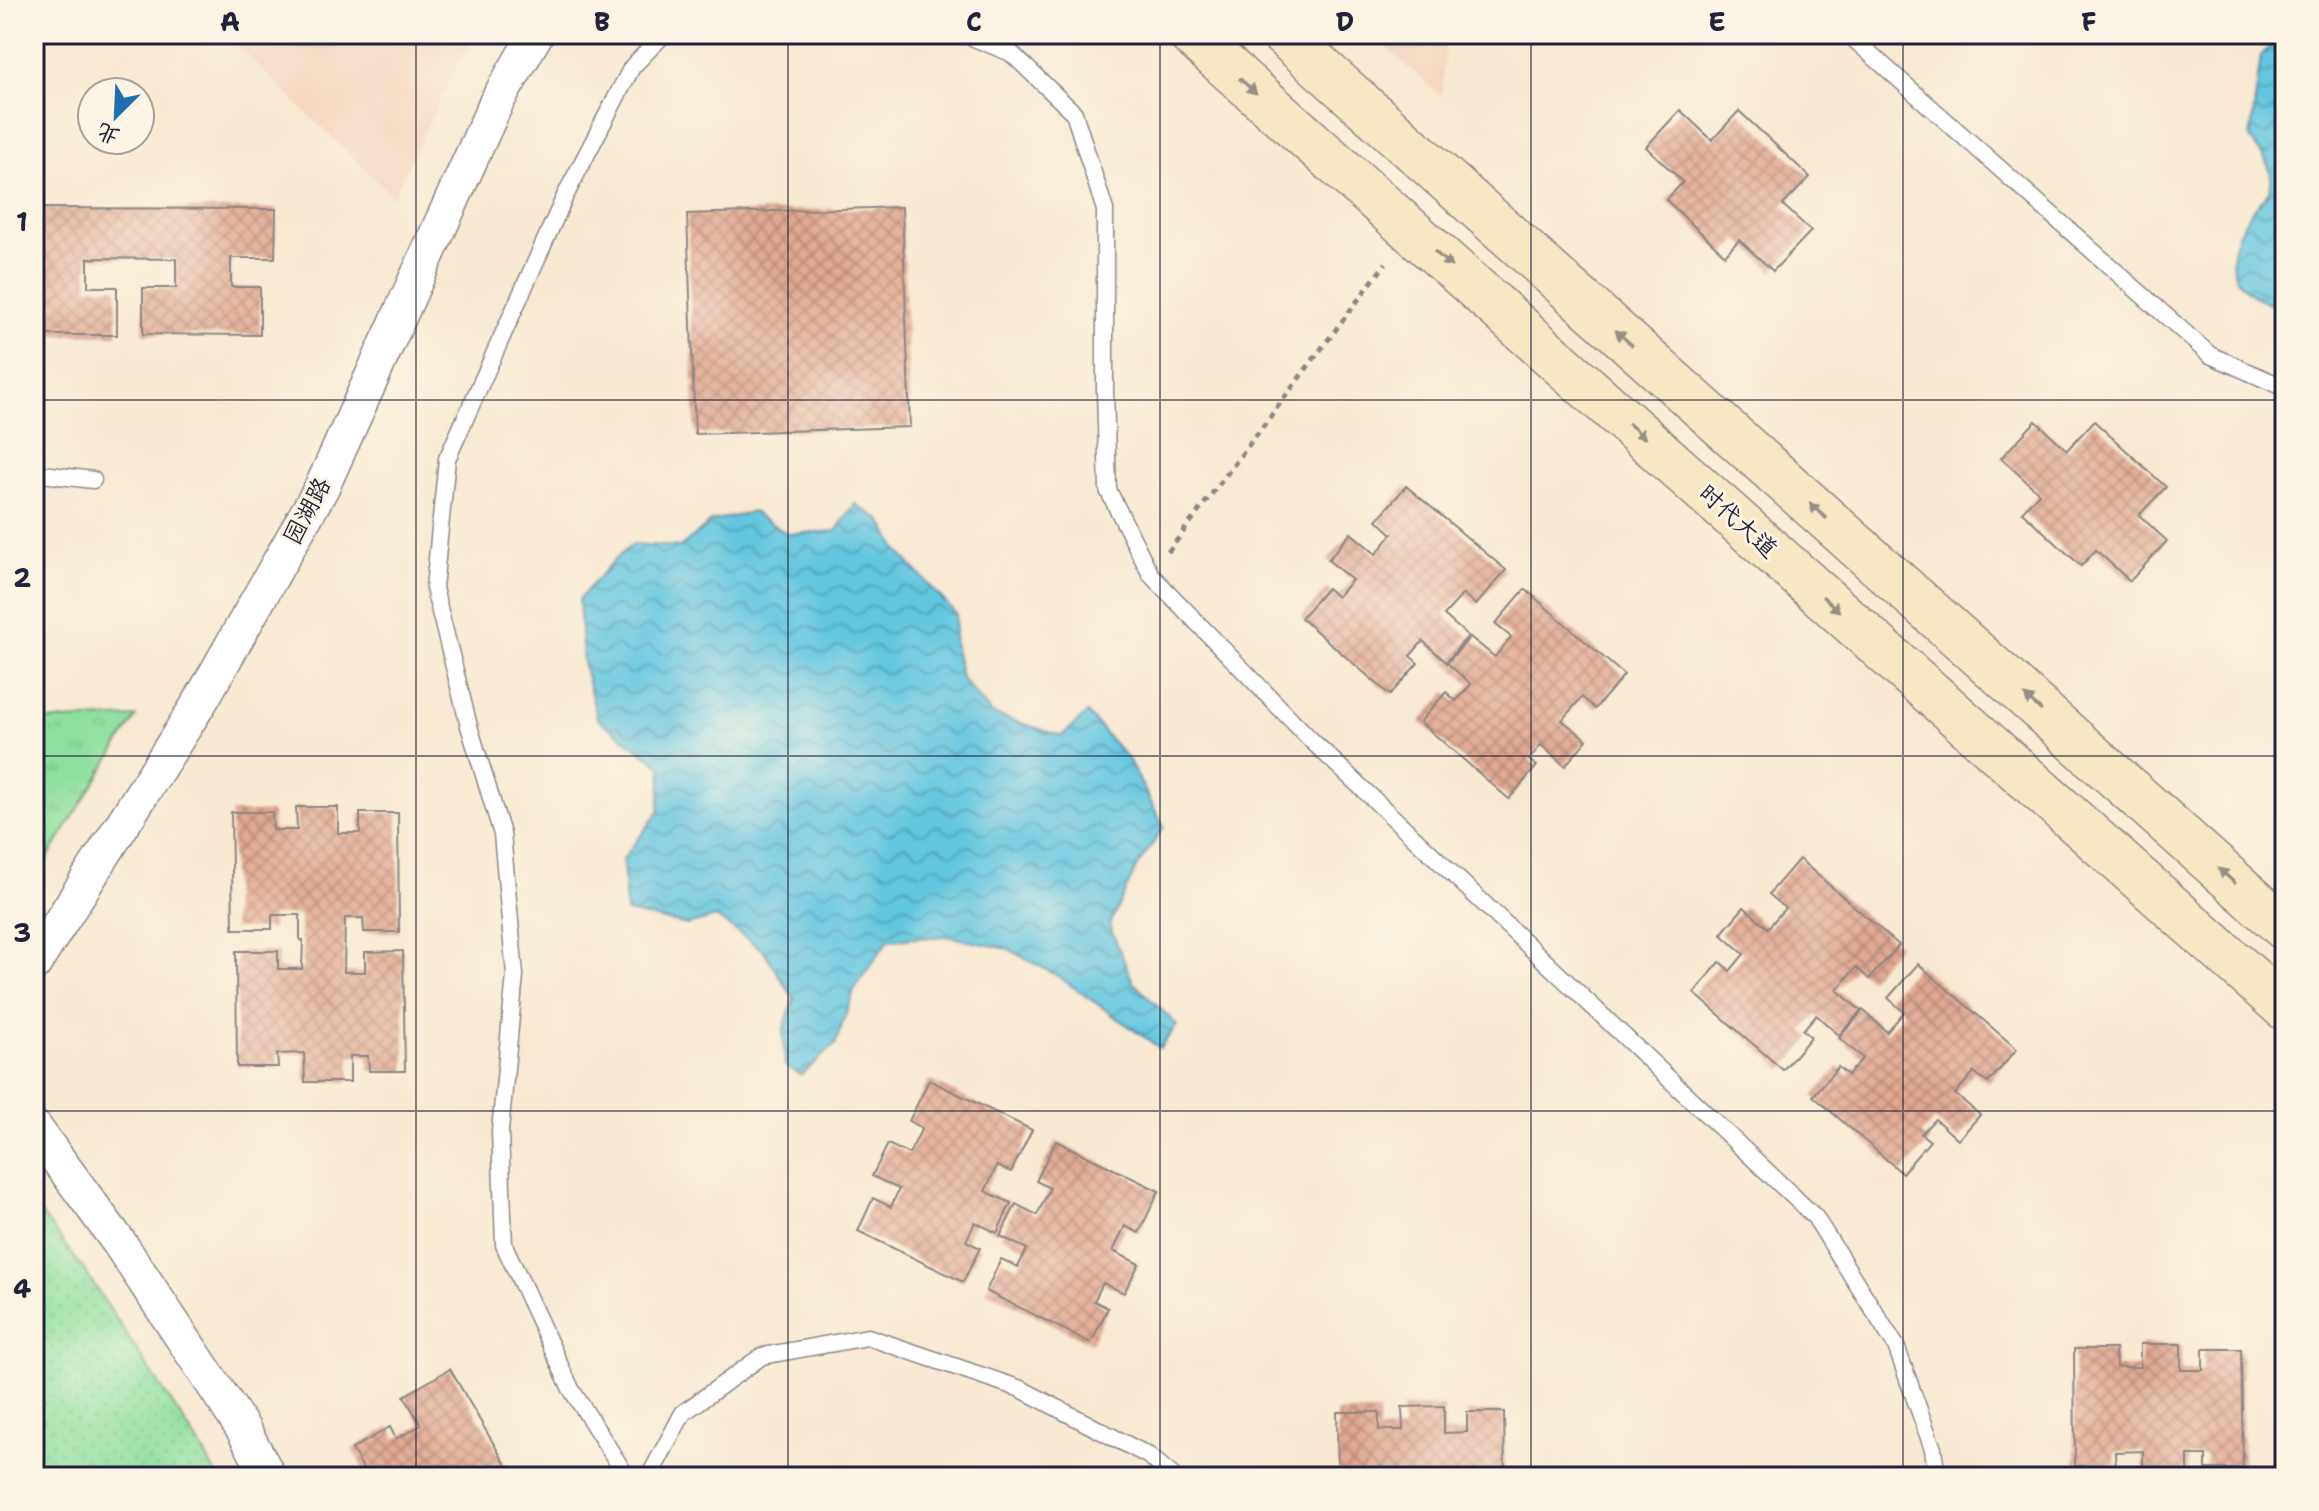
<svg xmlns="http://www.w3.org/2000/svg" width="2319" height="1511" viewBox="0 0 2319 1511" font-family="'Shantell Sans','LXGW WenKai TC',sans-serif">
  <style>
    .built { fill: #f3d4be }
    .grass { fill: url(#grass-tufts); stroke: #58816e; stroke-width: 2 }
    .park { fill: url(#park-dots); stroke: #58816e; stroke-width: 2 }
    .water { fill: url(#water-waves); stroke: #42748e; stroke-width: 2 }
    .building { fill: url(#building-cross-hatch) }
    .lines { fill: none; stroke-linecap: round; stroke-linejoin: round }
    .lane-casing { stroke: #8d8686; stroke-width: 19 }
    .street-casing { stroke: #8d8686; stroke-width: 37 }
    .secondary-casing { stroke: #8d8686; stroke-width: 47 }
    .path { stroke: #8d8686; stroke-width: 5; stroke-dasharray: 6 6; stroke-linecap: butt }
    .lane { stroke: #fff; stroke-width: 16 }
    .street { stroke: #fff; stroke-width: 34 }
    .secondary { stroke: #f7e8c3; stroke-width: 44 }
    .oneway { fill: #978f86 }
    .grid { fill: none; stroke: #22223b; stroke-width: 2; stroke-opacity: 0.55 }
    .labels { text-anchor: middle; stroke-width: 6; stroke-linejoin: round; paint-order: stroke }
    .street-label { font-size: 24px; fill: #22223b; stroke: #fcf5e5 }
    .neatline { fill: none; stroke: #22223b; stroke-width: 3 }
    .grid-label { font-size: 26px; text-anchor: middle; font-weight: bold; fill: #22223b }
  </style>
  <defs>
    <pattern id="grass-tufts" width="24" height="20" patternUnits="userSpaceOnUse" patternTransform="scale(2)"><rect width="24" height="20" fill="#8ee0a0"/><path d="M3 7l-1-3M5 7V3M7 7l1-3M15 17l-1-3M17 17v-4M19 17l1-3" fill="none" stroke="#7ac08b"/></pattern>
    <pattern id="park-dots" width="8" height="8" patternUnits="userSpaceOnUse" patternTransform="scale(2)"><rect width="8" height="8" fill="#8ee0a0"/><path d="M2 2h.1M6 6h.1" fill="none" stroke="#7ac08b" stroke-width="1.8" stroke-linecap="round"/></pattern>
    <pattern id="water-waves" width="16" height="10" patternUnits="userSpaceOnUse" patternTransform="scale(2)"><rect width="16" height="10" fill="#62c6e0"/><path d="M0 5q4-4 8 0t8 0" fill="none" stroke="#50a0b7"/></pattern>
    <pattern id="building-cross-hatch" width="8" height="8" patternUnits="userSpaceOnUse" patternTransform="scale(2)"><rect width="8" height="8" fill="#e2a992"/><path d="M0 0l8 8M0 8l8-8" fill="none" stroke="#b78978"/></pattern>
  </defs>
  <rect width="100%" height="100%" fill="#fcf5e5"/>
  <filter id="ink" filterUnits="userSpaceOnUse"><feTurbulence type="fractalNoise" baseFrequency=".0125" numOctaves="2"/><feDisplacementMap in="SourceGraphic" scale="16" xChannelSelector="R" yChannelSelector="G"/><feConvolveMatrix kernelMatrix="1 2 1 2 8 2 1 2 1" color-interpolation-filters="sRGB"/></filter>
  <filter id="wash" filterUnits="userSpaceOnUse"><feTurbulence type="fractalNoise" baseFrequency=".006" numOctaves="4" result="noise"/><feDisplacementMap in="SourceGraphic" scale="32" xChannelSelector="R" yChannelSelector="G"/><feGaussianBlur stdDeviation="1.8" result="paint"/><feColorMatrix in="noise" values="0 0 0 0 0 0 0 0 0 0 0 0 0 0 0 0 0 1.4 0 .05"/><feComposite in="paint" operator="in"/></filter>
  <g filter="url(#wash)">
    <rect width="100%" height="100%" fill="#f8e9d2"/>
    <g class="built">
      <polygon points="225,34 476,34 452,75 393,197"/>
      <polygon points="1371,34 1447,34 1441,96"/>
    </g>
    <polygon class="grass" points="136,717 34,879 34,721"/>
    <polygon class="park" points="34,1204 84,1270 204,1452 217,1477 34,1477"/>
    <g class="water">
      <path d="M 2280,34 L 2285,34 L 2285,310 C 2234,294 2217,266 2247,218 C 2255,204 2273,196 2271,177 C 2270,162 2259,151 2250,139 L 2261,56 Z"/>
      <polygon points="855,504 881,520 898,551 956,614 954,643 961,678 992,714 1062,736 1087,713 1128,759 1164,827 1137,867 1109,925 1133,982 1177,1025 1160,1048 1056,975 1008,949 946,936 888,940 855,988 835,1045 801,1075 785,1066 783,1031 794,999 764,951 716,917 687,925 626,912 623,859 659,811 662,767 597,718 583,663 579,599 616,558 634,544 681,547 712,521 753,512 788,534 836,531"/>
    </g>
    <g id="blocks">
      <g class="building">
        <polygon points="1680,110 1712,140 1739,111 1810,177 1783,205 1811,231 1773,271 1739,240 1725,255 1666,200 1683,182 1646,147"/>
        <polygon points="902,207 910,427 695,434 687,214"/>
        <polygon points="34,208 276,209 275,258 231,258 231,287 260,287 260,335 143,334 143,288 176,288 176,259 88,258 88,287 117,287 117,335 34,335"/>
        <polygon points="2036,421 2067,450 2094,421 2166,487 2139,515 2167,541 2130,581 2096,550 2081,566 2022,512 2039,493 2001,458"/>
        <polygon points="1406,486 1506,570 1476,605 1463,594 1444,615 1468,636 1446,662 1423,641 1410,656 1418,663 1390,695 1301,618 1327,588 1337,597 1352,580 1328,560 1351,533 1376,554 1392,534 1377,520"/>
        <polygon points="1525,589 1624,675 1595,709 1582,697 1562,720 1587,740 1565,766 1541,745 1529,760 1537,766 1509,799 1420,722 1446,692 1456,701 1471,684 1447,663 1470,637 1495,657 1511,637 1495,624"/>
        <polygon points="296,807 338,807 338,833 360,833 360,813 398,813 399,932 364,932 363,918 345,918 344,972 365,972 365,952 403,951 405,1071 369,1071 368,1056 350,1056 350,1082 305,1082 304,1053 277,1054 278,1067 237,1067 236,951 278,951 278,969 302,969 303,940 300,940 300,915 272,915 272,929 233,929 231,812 272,812 273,830 297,830"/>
        <polygon points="1799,859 1899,945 1869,979 1856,967 1837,990 1861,1011 1839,1035 1816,1015 1803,1030 1811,1037 1783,1070 1694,993 1720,962 1730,971 1744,954 1721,934 1744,907 1768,928 1785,908 1769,894"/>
        <polygon points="1918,964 2017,1049 1988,1083 1974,1072 1955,1094 1980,1115 1958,1140 1935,1119 1921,1134 1930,1141 1902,1173 1813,1096 1838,1067 1848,1075 1863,1058 1839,1038 1863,1010 1887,1032 1904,1012 1888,998"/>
        <polygon points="929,1080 1032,1130 1011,1172 997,1166 985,1191 1011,1203 997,1233 975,1222 966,1241 980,1248 963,1282 858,1231 873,1198 891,1207 899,1189 872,1176 888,1144 909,1154 922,1128 909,1121"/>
        <polygon points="1056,1141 1159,1191 1139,1233 1125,1226 1113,1251 1139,1264 1124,1293 1103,1283 1094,1301 1108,1308 1091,1343 986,1291 1001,1259 1018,1267 1027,1249 1000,1236 1016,1204 1037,1215 1050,1188 1036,1181"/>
        <polygon points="2140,1344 2181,1344 2181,1370 2203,1370 2203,1349 2241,1349 2243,1469 2206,1469 2206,1455 2188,1455 2188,1477 2143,1477 2143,1451 2115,1452 2116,1466 2075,1466 2074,1349 2115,1349 2116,1367 2140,1367"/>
        <polygon points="450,1369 513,1477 368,1477 352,1449 390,1427 396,1439 421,1425 404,1396"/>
        <polygon points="1444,1406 1444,1433 1467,1432 1467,1412 1504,1412 1505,1477 1338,1477 1337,1412 1379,1412 1379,1430 1403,1430 1402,1407"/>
      </g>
    </g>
  </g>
  <g filter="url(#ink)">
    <use href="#blocks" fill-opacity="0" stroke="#8d8686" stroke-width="2"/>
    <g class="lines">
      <g class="lane-casing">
        <g id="lane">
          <polyline points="964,34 1011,53 1074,113 1105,210 1105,391 1108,490 1151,575 1310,739 1815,1217 1896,1346 1933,1449 1937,1477"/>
          <polyline points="1848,34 2210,355 2285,388"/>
          <polyline points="34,40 38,34"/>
          <polyline points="34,473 93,480"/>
          <polyline points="627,1477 571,1389 504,1245 500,1131 515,975 502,834 469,726 434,588 447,459 566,194 632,67 664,34"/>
          <polyline points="649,1477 683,1413 762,1356 868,1337 1021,1389 1149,1456 1174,1477"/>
        </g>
      </g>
      <g class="street-casing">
        <g id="street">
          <polyline points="34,964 200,702 322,487 496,103 536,34"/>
          <polyline points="34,1127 120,1244 243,1429 269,1477"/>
        </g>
      </g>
      <g class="secondary-casing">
        <g id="secondary">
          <polyline points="1190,34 2285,1008"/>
          <polyline points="1283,34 2285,928"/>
        </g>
      </g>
      <polyline class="path" points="1168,552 1386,263"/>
      <use href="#lane" class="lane"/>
      <use href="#street" class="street"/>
      <use href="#secondary" class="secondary"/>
    </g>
    <defs><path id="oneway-solid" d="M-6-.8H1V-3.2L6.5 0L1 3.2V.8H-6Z" transform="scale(2)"/></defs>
    <g class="oneway">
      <use href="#oneway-solid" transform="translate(1248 86) rotate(42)"/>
      <use href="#oneway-solid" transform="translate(1443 259) rotate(42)"/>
      <use href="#oneway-solid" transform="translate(1624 338) rotate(-138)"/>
      <use href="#oneway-solid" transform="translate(1637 431) rotate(42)"/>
      <use href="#oneway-solid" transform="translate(1818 511) rotate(-138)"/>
      <use href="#oneway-solid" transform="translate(1831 604) rotate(42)"/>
      <use href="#oneway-solid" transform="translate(2033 703) rotate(-138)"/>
      <use href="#oneway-solid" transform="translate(2227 876) rotate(-138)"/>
    </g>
  </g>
  <path class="grid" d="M 416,34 L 416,1477M 788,34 L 788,1477M 1160,34 L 1160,1477M 1531,34 L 1531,1477M 1903,34 L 1903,1477M 34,400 L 2285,400M 34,756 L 2285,756M 34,1111 L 2285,1111"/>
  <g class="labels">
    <g class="street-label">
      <text transform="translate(307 511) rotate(-62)" y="8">园湖路</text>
      <text transform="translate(1738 521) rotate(42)" y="8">时代大道</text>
    </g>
  </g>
  <rect width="2319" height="1511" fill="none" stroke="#fcf5e5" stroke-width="88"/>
  <g transform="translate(116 116) rotate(204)"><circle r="38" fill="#fcf5e5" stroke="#a5a1a1" stroke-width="2"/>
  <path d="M0-6L14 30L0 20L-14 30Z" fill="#1f6fb2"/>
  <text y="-12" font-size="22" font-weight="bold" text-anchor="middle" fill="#22223b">北</text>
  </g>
  <rect x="44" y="44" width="2231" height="1423" class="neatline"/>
  <g class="grid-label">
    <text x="230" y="31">A</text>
    <text x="602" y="31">B</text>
    <text x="974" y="31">C</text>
    <text x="1345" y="31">D</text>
    <text x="1717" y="31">E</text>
    <text x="2089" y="31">F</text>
    <text x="22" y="231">1</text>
    <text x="22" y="587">2</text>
    <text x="22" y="942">3</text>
    <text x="22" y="1298">4</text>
  </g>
</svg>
